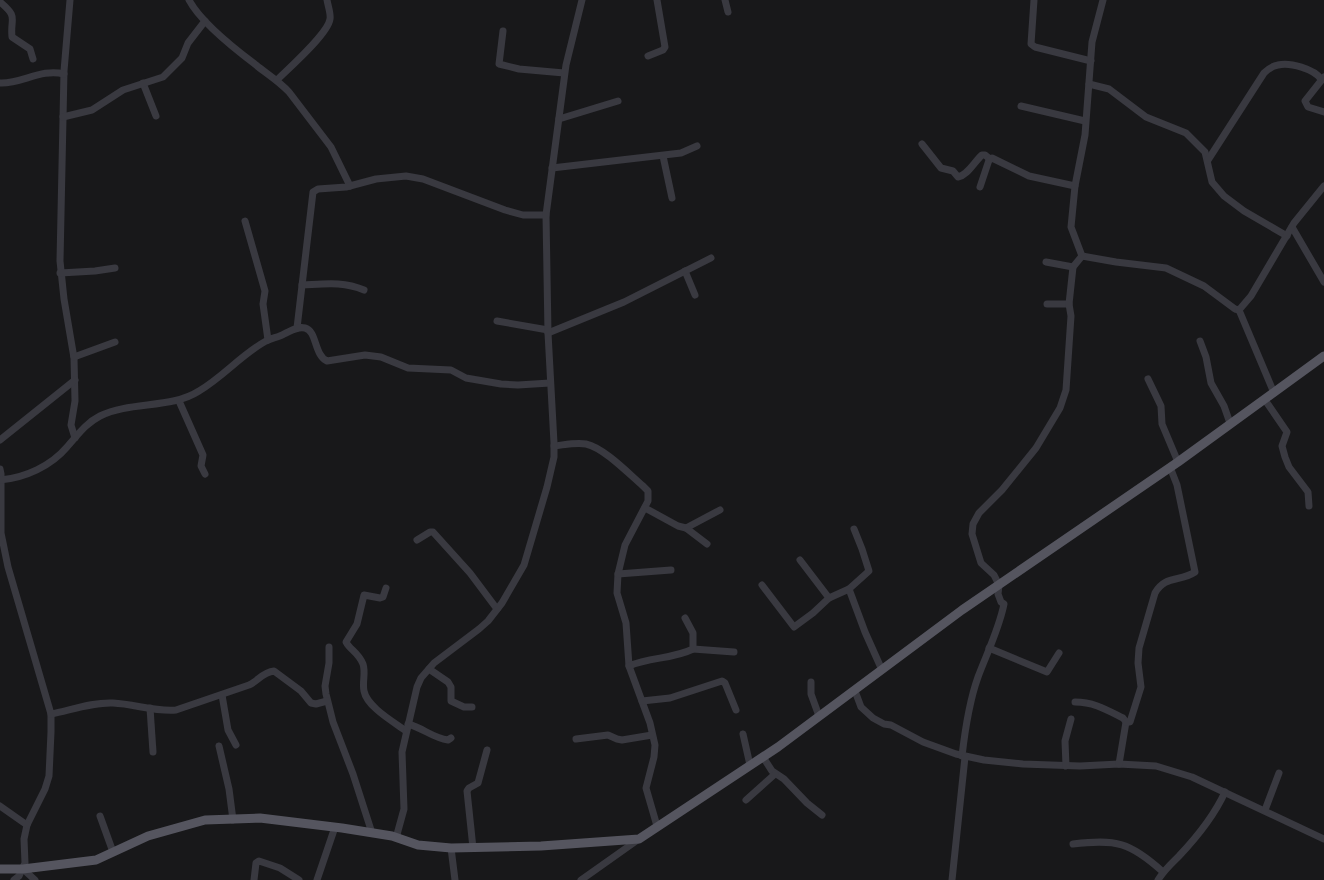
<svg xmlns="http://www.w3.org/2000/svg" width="1324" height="880" viewBox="0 0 1324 880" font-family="'IBM Plex Sans',sans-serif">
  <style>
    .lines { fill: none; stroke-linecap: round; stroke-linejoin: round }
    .minor { stroke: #393940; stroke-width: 7 }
    .major { stroke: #55555f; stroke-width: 9 }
  </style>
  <rect width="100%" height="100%" fill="#18181a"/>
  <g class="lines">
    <g class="minor">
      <polyline points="70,0 64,71 60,261 64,299 74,358 75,401 71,425 75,438"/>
      <path d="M 189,0 C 200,21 236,50 256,65 C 267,74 279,81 289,92 L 331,147 L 350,186"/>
      <polyline points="725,0 728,12"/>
      <polyline points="1034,0 1031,44 1035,47 1091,61"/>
      <path d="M 0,2 C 19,18 10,17 12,37 L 30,49 L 33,59"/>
      <polyline points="503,31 499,64 519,69 564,73"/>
      <polyline points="648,56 663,50 665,47 657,0"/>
      <polyline points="1324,77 1305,101 1308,107 1324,112"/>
      <path d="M 277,80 C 289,68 328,34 330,19 C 331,14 328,6 327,0"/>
      <path d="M 0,83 C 22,84 41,68 64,74"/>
      <polyline points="143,83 156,116"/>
      <polyline points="1089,84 1109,89 1146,117 1186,133 1205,152 1212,182 1224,196 1244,211 1287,236"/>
      <polyline points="1021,106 1085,121"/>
      <polyline points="63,117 92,110 123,90 163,77 182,58 188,43 205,21"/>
      <polyline points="559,119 618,101"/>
      <path d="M 922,144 L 941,168 L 953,171 L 958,177 C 968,175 974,162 982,155 L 985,155 L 990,159"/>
      <polyline points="663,156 672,198"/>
      <path d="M 1208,160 L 1264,73 C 1268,69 1272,66 1278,65 C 1290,62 1314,69 1321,79"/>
      <polyline points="552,168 681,153 697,146"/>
      <polyline points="980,187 989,160 992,158 1029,176 1075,186"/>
      <polyline points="245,221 265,291 263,304 268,340"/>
      <polyline points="1292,227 1324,282"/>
      <polyline points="1082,256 1116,262 1166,268 1204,286 1235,309 1239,310 1251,296 1294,223 1324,186"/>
      <polyline points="1046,262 1073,267"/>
      <polyline points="685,271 695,295"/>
      <polyline points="60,273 95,271 115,268"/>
      <path d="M 302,285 C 324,284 343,281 364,290"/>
      <polyline points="1047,304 1069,304"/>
      <polyline points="1239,310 1274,393"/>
      <polyline points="497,321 548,330"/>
      <polyline points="297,328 313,192 318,189 346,187 376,179 406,176 423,179 505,210 523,215 546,215"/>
      <polyline points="548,333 624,302 711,258"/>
      <polyline points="1200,341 1206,357 1211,383 1224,406 1230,423"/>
      <polyline points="74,357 115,342"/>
      <polyline points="1148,379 1161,406 1162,424 1178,462"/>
      <polyline points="1265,400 1287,432 1282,446 1285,457 1289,467 1308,492 1309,506"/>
      <polyline points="179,401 203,455 201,466 205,474"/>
      <polyline points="0,440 75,380"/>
      <path d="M 554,446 C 564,445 576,442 586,444 C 604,448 628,473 643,486 L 648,491 L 648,501 L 625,545 L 618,574 L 617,593 L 626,623 L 629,666 L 650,723 L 655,745 L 654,757 L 646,788 L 657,826"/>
      <polyline points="0,469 1,474 1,533 8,567 51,714 51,732 49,776 45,789 27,825 24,839 25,863 19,876 14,880"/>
      <path d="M 0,480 C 25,478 51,466 67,447 C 77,436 86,423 100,416 C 131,401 171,409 199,391 C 223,377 242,354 266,341 C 272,338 279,337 284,334 C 291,331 297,326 305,328 C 317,331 314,355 327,361 L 365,355 L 381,357 L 408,368 L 451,370 L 466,378 L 501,384 L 518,385 L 550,383"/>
      <polyline points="645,508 678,526 686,528 720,510"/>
      <polyline points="686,528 707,544"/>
      <polyline points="854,529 862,549 869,571 849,589 865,632 882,670"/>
      <polyline points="417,540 430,532 433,532 470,573 497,609"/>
      <polyline points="800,560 829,598"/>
      <polyline points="618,574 671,570"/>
      <polyline points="762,585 794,627 813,613 829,598 849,589"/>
      <path d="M 386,588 L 383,597 L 380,598 L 364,595 L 357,624 L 346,642 C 350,650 358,652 363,664 C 366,673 362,682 364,691 C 367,707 394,722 406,731"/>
      <polyline points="329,647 329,663 325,686 326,694 333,722 353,774 372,833"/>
      <polyline points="989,648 1047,672 1059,653"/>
      <polyline points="693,649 734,652"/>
      <path d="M 629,666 C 650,657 673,659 693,649 L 693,633 L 685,618"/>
      <polyline points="429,669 448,682 451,687 451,701 464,707 472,707"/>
      <polyline points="811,682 811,694 819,716"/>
      <polyline points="855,691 861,707 873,718 884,724 891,725 923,742 956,754 984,760 1023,764 1080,766 1119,764 1156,766 1192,777 1324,839"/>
      <polyline points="222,695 228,730 236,745"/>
      <polyline points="642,701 670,698 722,681 725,683 736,710"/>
      <path d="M 1075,702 C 1094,702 1107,710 1123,718 L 1126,722 L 1119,764"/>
      <polyline points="150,708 153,752"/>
      <path d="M 51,714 C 71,710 93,702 113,703 C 135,704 155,712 176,710 L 249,685 C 258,681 263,672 274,671 L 301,691 L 311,703 L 316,704 L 327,701"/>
      <path d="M 1126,722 L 1130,722 L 1141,687 L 1138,663 L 1139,648 L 1155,593 C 1165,575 1180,582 1195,572 L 1177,485 L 1170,467"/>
      <path d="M 408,724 C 423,728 433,738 448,740 L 451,738"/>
      <polyline points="743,734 750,765"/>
      <polyline points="576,739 608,735 617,739 622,740 652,735"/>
      <polyline points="219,746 229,789 233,820"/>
      <path d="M 962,756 C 965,730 969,702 978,677 C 987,653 999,629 1004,604 L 1001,602 L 998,594 L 999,585 L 994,575 L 981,563 L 972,534 L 973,524 L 979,513 L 1002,490 L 1036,448 L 1060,408 L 1066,390 L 1071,316 L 1069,304 L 1073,267 L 1082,256 L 1071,227 L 1075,186 L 1085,135 L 1092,42 L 1103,0"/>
      <polyline points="763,757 772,771 784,779 807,803 822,815"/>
      <polyline points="1066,766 1065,741 1071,719"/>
      <polyline points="746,800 775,774"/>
      <polyline points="0,806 27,825"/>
      <polyline points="1265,810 1279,773"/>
      <polyline points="100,816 113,852"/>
      <polyline points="396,838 404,809 402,752 417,687 421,678 434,663 479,629 488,621 502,603 524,565 547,487 554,457 554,443 548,333 546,215 566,65 582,0"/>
      <path d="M 1073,844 C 1116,839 1130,842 1163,872"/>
      <polyline points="451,848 455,880"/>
      <polyline points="473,848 467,791 469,788 478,783 487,750"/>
      <polyline points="23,869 35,880"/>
      <polyline points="254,880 256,863 259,861 280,868 299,880"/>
      <polyline points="317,880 335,827"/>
      <polyline points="581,880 639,839"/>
      <polyline points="952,880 965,757"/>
      <path d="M 1158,880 C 1164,870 1171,864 1179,856 C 1197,837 1214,816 1225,792"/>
    </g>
    <polyline class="major" points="0,869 23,869 96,860 148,836 205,820 260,818 342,828 392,836 418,845 451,848 541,846 639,839 778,747 962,610 1178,462 1324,356"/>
  </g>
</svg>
